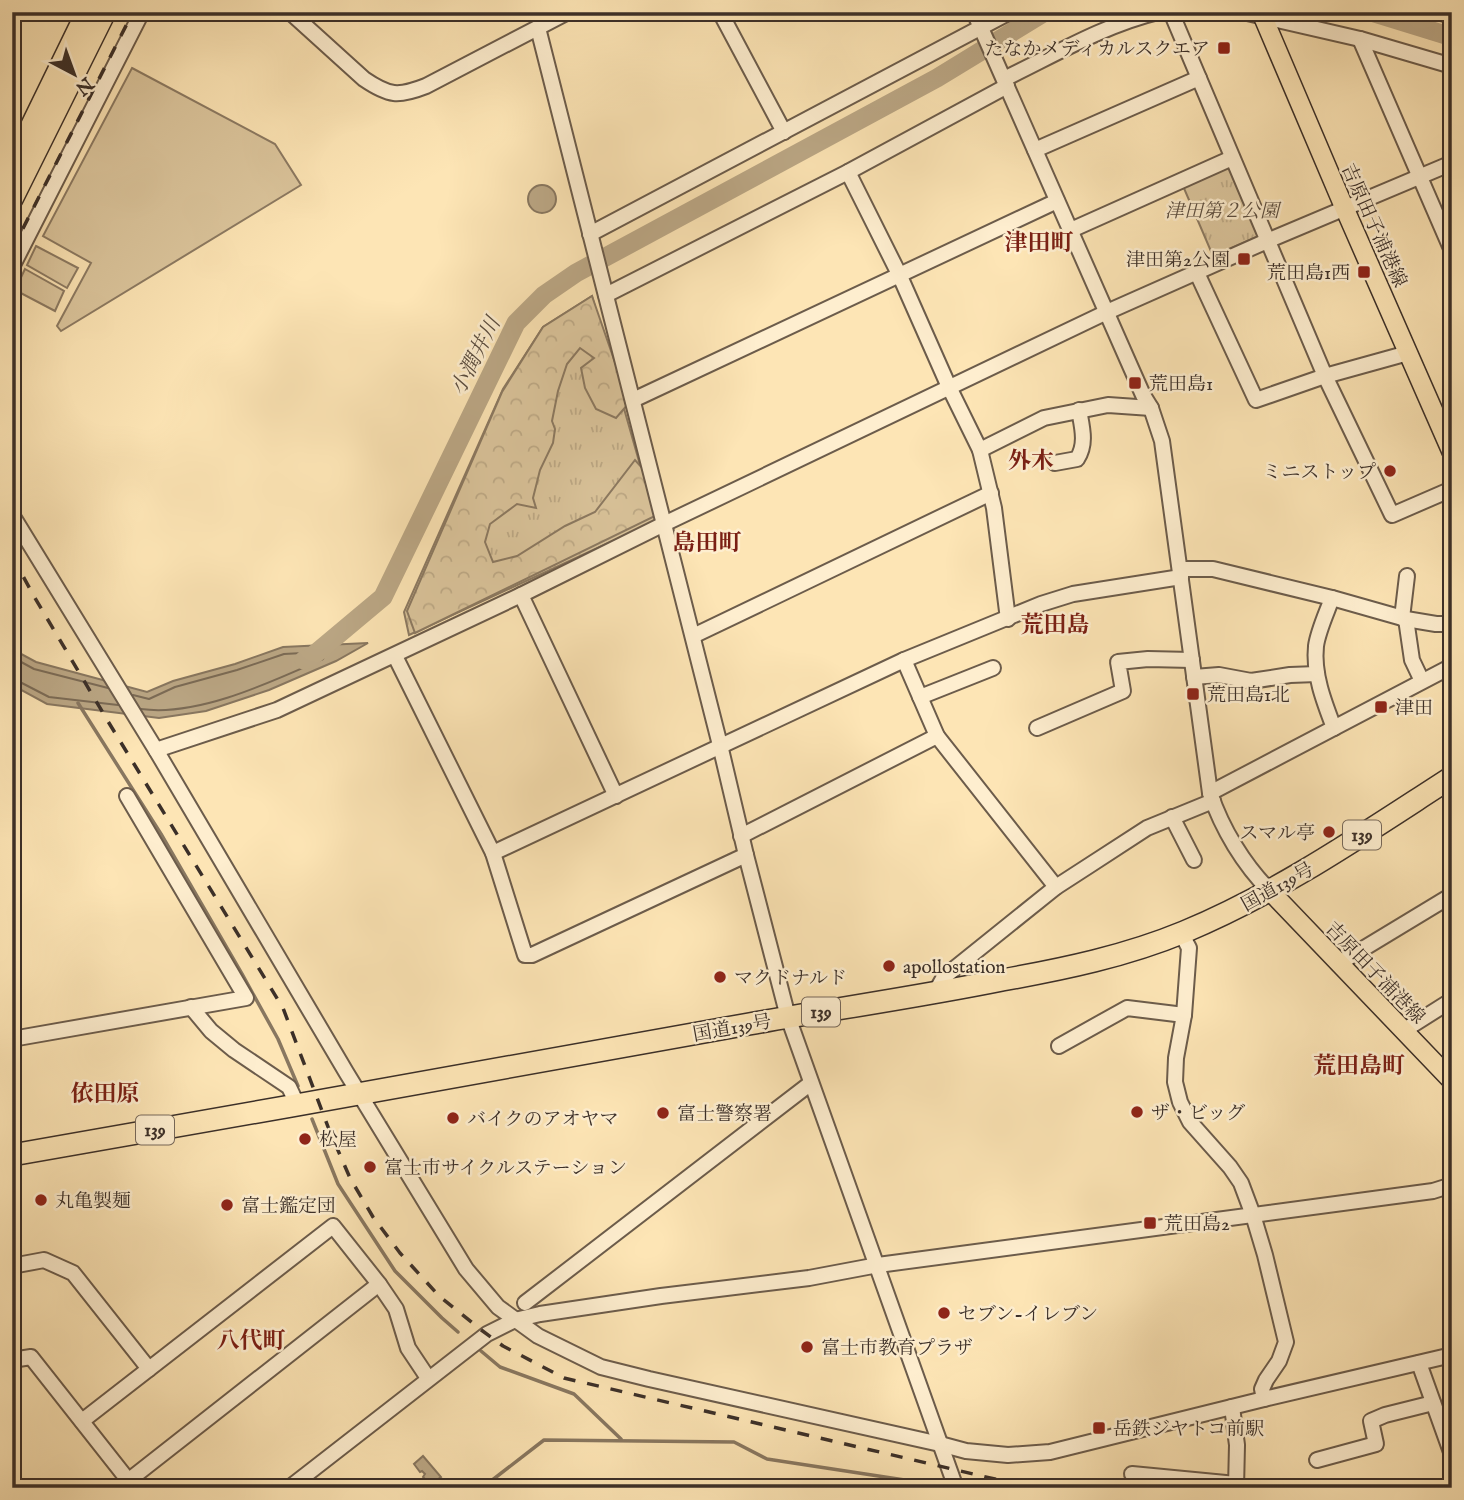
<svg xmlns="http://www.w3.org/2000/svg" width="1464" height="1500" viewBox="0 0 1464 1500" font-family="'IM FELL English','Noto Serif JP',serif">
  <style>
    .grass { fill: url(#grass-tufts); stroke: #8c7a62; stroke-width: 2 }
    .forest { fill: url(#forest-crowns); stroke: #8c7a62; stroke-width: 2 }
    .garden { fill: #dcc69d; stroke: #8c7a62; stroke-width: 2 }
    .water { fill: #bba785; stroke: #887760; stroke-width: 2 }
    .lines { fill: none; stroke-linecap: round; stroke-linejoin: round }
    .shore { stroke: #7b6b56; stroke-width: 2 }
    .stream { stroke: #887760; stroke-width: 3.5 }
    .river { stroke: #bba785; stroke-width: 19 }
    .minor-casing { stroke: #6c5c4b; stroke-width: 18 }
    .major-casing { stroke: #3b2f28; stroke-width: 21 }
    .highway-casing { stroke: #3b2f28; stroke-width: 24 }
    .minor { stroke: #feeecf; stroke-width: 14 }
    .major { stroke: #fde5b5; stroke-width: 18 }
    .highway { stroke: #fde5b5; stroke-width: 21 }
    .rail { stroke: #3b2f28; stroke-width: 3.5; stroke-dasharray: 12 12; stroke-linecap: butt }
    .poi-dot { fill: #8f2418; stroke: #feeecf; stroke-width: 2.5 }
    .labels { text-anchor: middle; stroke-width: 5; stroke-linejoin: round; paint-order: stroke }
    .shield { fill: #feeecf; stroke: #76685a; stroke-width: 2 }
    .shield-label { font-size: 18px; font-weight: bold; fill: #3b2f28 }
    .poi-label { font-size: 19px; fill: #3b2f28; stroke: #feeecf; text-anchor: start }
    .park-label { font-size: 19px; font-style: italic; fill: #5b4d3f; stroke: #feeecf }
    .street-label { font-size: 19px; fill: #3b2f28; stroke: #feeecf }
    .water-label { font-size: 21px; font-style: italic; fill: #5b4d3f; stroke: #feeecf }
    .quarter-label { font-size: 23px; font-weight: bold; fill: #7a1f14; stroke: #feeecf }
  </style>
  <defs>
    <pattern id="grass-tufts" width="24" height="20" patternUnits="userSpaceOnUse" patternTransform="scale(1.75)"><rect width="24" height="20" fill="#dcc69d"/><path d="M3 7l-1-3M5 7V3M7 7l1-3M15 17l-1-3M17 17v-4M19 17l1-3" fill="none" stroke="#beaa87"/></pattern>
    <pattern id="forest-crowns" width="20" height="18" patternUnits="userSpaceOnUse" patternTransform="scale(1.75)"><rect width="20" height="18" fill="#dcc69d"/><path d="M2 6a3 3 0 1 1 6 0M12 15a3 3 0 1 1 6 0" fill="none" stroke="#beaa87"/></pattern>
  </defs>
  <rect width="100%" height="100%" fill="#fde5b5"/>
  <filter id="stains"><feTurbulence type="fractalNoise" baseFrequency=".00286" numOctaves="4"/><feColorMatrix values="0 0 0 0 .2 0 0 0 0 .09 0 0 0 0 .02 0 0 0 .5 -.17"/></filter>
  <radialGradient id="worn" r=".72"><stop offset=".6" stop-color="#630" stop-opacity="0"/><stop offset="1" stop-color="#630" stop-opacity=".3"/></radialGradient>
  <g class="grass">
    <polygon points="1231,165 1261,235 1213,256 1183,186"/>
    <polygon points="592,296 656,521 409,635 404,612 503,389 543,327"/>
  </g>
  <polygon class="forest" points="592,296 629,403 616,418 596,409 585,388 581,368 594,358 580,348 567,364 558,391 552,421 555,429 553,443 540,470 533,498 536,508 517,504 490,524 485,542 493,562 517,556 565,526 595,512 635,460 644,470 655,516 415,633 407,611 502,392 543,327"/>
  <g class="garden">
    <polygon points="132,68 275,144 301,185 61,331 57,326 91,263 43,236"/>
    <polygon points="36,246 78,268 67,288 27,265"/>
    <polygon points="25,269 64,291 55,311 15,290"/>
  </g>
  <g class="water">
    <circle cx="542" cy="199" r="14"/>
    <polygon points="368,643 336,661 269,690 206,711 159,718 47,704 12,685 12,649 36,662 147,692 173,681 235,664 283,647"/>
    <polygon points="423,1456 441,1477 430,1485 423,1477 425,1474 422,1471 420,1472 414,1464"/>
  </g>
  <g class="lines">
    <g class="shore">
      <polyline points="12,657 34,669 108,688"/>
      <polyline points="12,680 18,681 49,697 118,705"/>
      <path d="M 133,695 L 149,699 L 175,687 L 237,670 L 284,654 L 322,652 L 325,654 L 323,659 C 271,682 198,717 141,709"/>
    </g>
    <g class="stream">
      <polyline points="78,703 161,834 242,974 278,1039 298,1086"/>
      <polyline points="312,1119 338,1184 395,1271 442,1318 458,1332"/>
      <polyline points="481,1351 500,1367 574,1394 621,1439"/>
      <polyline points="482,1488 544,1440 734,1442 767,1459 944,1486"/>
    </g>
    <g class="river">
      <polyline points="1371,12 1452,37"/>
      <polyline points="304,660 309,659 383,597 516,323 544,295 576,273 937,78 1045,12"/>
    </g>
    <g class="minor-casing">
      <g id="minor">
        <path d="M 290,12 L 364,79 C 389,96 398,97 426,86 L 568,12"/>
        <polyline points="720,12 784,132"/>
        <path d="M 974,12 L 1143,395 L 1151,408 L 1162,441 L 1210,793 C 1222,829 1244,865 1270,891"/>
        <polyline points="1171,12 1325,376 1392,515 1452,489"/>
        <polyline points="1243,12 1360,39 1452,66"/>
        <polyline points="1438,12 1452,16"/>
        <polyline points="538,28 720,745 746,855 788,1017 956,1488"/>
        <polyline points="1360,39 1452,251"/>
        <path d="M 1004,79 C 1054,55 1104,25 1158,12"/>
        <polyline points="1035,150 1199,78"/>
        <polyline points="848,172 899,274 949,387 980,450 994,508 1008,619"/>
        <polyline points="1071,230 1232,158"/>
        <polyline points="590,234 1010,12"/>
        <polyline points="12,267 142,12"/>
        <polyline points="1197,273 1256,400 1325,376 1408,353"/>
        <polyline points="606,295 848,172 1007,86"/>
        <polyline points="633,400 1057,201"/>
        <polyline points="980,450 1044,418 1108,405 1151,408"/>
        <path d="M 1055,463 L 1077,459 C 1087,444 1082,427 1079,410"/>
        <polyline points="12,515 156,750 346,1072 466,1269 498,1307 538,1336 601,1367 649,1379 940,1444 966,1451 1008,1455 1050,1452 1264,1399 1452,1355"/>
        <polyline points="1180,569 1213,569 1332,598 1406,619 1436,624 1452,624"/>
        <polyline points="521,595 616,796"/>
        <path d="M 1332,598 C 1327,612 1318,631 1316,646 C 1313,674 1324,702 1334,728"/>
        <polyline points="1402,618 1407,576"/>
        <polyline points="1406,619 1412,660 1422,681"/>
        <polyline points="693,636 991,493"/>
        <polyline points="395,656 493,853 525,955 532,955 746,855"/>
        <polyline points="904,660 937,736 1056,887"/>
        <polyline points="1194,677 1219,675 1251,681 1290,675 1317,674"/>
        <polyline points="920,697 993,668"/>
        <polyline points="1037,728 1123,691 1118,662 1148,659 1192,660"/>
        <polyline points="156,750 277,710 521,595 664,524 1107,312 1267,241 1452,163"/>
        <polyline points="1210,793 1452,666"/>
        <polyline points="1172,817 1194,860"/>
        <polyline points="741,836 937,736"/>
        <polyline points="493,853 904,660 1041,604 1073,594 1181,577"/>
        <polyline points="1181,933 1189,948 1184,1015 1176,1058 1175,1082 1180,1102 1190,1122 1230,1167 1241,1183 1253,1215 1265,1255 1286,1342 1279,1361 1266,1380 1262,1389 1264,1399"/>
        <polyline points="1338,964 1452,895"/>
        <polyline points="935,993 944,977 1056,887 1090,865 1147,828 1213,801"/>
        <polyline points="191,1007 211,1031 234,1050 289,1087 297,1104"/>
        <polyline points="1403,1031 1452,1000"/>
        <polyline points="12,1039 246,998 127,796"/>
        <polyline points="1059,1046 1127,1008 1184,1015"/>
        <polyline points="12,1266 44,1260 73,1273 149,1369"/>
        <polyline points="525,1303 811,1083"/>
        <polyline points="12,1360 31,1357 128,1480"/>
        <polyline points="1419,1363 1452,1455"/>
        <polyline points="1232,1407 1237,1445 1236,1488"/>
        <polyline points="82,1421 333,1226 379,1284 396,1309 408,1348 428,1378"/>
        <polyline points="1317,1460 1376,1444 1371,1421 1385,1415 1433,1403"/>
        <polyline points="1132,1474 1236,1484"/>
        <polyline points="12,1487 13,1488"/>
        <polyline points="119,1488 379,1284"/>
        <polyline points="289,1488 487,1334 515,1320 540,1314 661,1296 809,1278 878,1265 1433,1191 1452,1185"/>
        <polyline points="1405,1488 1409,1487"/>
      </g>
    </g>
    <g class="major-casing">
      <g id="major">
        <polyline points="1261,12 1344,207 1452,453"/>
        <polyline points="1270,891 1452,1081"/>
      </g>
    </g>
    <g class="highway-casing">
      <g id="highway">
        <polyline points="12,166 87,12"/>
        <polyline points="12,199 105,12"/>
        <path d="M 12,1155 C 258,1113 503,1067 749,1024 C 833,1009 918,997 1002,980 C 1064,969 1126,956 1184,932 C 1280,892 1365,833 1452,777"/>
      </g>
    </g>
    <use href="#minor" class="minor"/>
    <use href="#major" class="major"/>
    <use href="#highway" class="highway"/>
    <g class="rail">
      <polyline points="12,250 133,12"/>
      <polyline points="12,556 35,598 109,723 283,1008 330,1132 350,1178 373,1217 400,1253 439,1296 480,1329 503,1346 564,1378 1033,1488"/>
    </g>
  </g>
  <g class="poi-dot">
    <rect x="1217" y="41" width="14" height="14" rx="3.5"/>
    <rect x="1237" y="252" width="14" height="14" rx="3.5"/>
    <rect x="1357" y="265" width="14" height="14" rx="3.5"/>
    <rect x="1128" y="376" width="14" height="14" rx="3.5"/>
    <circle cx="1390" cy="471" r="7"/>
    <rect x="1186" y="687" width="14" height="14" rx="3.5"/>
    <rect x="1374" y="700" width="14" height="14" rx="3.5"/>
    <circle cx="1329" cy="832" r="7"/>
    <circle cx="889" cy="966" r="7"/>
    <circle cx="720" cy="977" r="7"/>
    <circle cx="1137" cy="1112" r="7"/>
    <circle cx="663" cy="1113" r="7"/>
    <circle cx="453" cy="1118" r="7"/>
    <circle cx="305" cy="1139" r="7"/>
    <circle cx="370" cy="1167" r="7"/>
    <circle cx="41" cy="1200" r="7"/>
    <circle cx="227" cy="1205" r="7"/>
    <rect x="1143" y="1216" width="14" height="14" rx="3.5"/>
    <circle cx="944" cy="1313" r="7"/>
    <circle cx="807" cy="1347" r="7"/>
    <rect x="1092" y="1421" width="14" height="14" rx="3.5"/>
  </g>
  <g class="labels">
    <g class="shield">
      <rect x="1343" y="820.5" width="38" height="29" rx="5"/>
      <rect x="802" y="997.5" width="38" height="29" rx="5"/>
      <rect x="136" y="1115.5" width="38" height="29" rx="5"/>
    </g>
    <g class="shield-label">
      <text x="1362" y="841">139</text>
      <text x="821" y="1018">139</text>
      <text x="155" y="1136">139</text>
    </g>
    <g class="poi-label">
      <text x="1210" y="55" text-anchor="end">たなかメディカルスクエア</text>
      <text x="1230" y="266" text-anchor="end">津田第2公園</text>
      <text x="1350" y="279" text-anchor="end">荒田島1西</text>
      <text x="1149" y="390">荒田島1</text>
      <text x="1376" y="478" text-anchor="end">ミニストップ</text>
      <text x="1207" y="701">荒田島1北</text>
      <text x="1395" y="714">津田</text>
      <text x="1315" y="839" text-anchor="end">スマル亭</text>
      <text x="903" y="973">apollostation</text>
      <text x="734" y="984">マクドナルド</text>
      <text x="1151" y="1119">ザ・ビッグ</text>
      <text x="677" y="1120">富士警察署</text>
      <text x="467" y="1125">バイクのアオヤマ</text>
      <text x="319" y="1146">松屋</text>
      <text x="384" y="1174">富士市サイクルステーション</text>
      <text x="55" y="1207">丸亀製麺</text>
      <text x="241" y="1212">富士鑑定団</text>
      <text x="1164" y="1230">荒田島2</text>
      <text x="958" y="1320">セブン-イレブン</text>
      <text x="821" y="1354">富士市教育プラザ</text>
      <text x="1113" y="1435">岳鉄ジヤトコ前駅</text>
    </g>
    <g class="park-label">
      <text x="1222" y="217">津田第２公園</text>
    </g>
    <g class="street-label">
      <text transform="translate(1375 225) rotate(66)" y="7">吉原田子浦港線</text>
      <text transform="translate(1277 886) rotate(-29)" y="7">国道139号</text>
      <text transform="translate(1376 972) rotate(46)" y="7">吉原田子浦港線</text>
      <text transform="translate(732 1027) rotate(-10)" y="7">国道139号</text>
    </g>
    <g class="water-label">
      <text transform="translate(475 356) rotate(-63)" y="7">小潤井川</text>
    </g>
    <g class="quarter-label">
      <text x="1039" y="250">津田町</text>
      <text x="1031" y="468">外木</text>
      <text x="707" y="550">島田町</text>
      <text x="1055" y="632">荒田島</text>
      <text x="1359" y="1073">荒田島町</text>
      <text x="105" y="1101">依田原</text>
      <text x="251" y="1348">八代町</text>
    </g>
  </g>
  <rect width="1464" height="1500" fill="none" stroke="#fde5b5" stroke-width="42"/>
  <rect x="14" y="14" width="1436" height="1472" fill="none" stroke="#3b2f28" stroke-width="3.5"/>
  <rect x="21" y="21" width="1422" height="1458" fill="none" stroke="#3b2f28" stroke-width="2"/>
  <g transform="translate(74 74) rotate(139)" stroke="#feeecf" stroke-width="5" paint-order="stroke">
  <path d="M0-5L12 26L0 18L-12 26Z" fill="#3b2f28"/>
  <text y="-10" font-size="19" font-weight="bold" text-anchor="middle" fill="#3b2f28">N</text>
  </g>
  <rect width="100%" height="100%" filter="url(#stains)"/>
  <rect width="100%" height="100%" fill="url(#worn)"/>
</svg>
